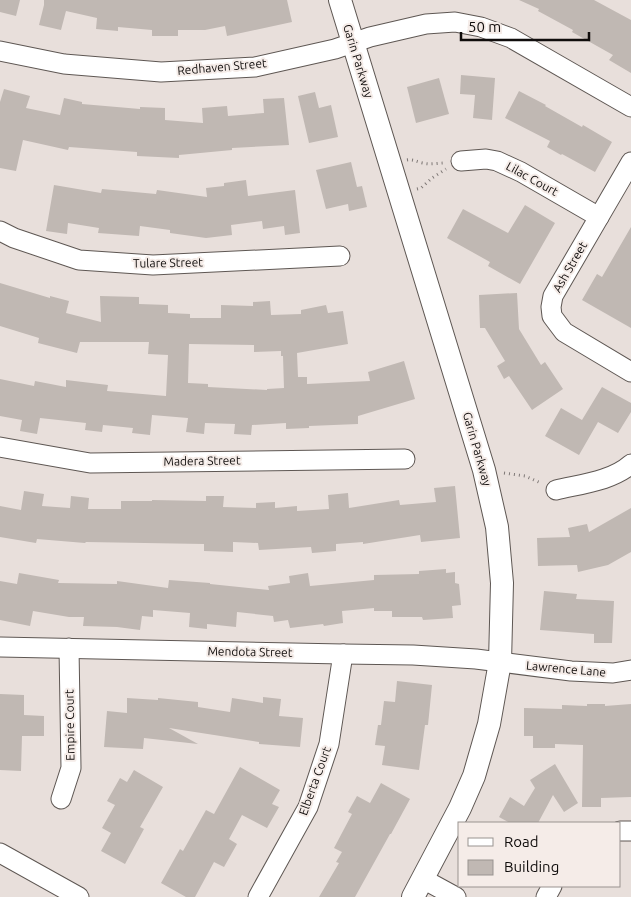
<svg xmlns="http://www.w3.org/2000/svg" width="631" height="897" viewBox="0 0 631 897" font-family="Ubuntu,sans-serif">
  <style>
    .building { fill: #c0b8b3; fill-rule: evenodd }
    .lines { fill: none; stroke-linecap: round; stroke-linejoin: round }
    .minor-casing { stroke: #5e5753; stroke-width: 21 }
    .tertiary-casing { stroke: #5e5753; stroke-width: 24 }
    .path { stroke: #7e7876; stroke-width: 3; stroke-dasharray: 1 4; stroke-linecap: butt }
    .minor { stroke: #fff; stroke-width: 19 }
    .tertiary { stroke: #fff; stroke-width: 22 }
    .labels { text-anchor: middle; stroke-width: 4; stroke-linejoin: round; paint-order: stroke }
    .street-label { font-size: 12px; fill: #100d0c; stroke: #f5ece8 }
  </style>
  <rect width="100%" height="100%" fill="#e8dfdb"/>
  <g class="building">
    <polygon points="0,0 20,0 16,16 0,12"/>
    <polygon points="44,0 287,0 292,22 227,36 225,26 205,30 178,30 178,36 152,36 152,30 118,27 118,31 96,29 97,18 66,11 61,30 39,25 44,5"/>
    <polygon points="519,0 594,0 631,20 631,73 609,60 613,55 572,32 573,30 538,11 539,9"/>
    <polygon points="461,75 495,78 492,120 473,118 475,95 460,94"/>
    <polygon points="439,78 449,114 416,123 407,87"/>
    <polygon points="4,89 30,96 26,108 60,115 64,98 82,102 82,104 140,109 140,107 165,108 165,120 203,123 202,108 227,106 228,116 264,113 263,99 284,98 289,145 232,148 232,150 179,155 179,158 137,156 137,152 69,147 68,150 23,140 16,171 0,168 0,102"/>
    <polygon points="519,91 546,105 545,106 582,127 583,125 612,142 595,172 562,154 561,155 547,147 550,141 505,118"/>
    <polygon points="315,92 319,108 331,105 338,137 309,143 298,96"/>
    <polygon points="351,162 357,187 362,186 367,207 349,211 348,204 326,209 316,170"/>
    <polygon points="246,180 248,196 295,190 300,233 285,235 284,226 263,229 262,221 231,225 232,235 206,238 170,233 170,230 140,226 139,236 98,233 99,228 68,223 67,234 46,231 54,185 101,193 102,189 156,194 157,190 207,197 206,188 224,186 224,183"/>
    <polygon points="525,205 555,223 520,284 488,266 490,262 447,238 463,209 508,233"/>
    <polygon points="631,227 631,328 582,300 597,274 602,277"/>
    <path d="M 0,283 L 50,298 L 50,296 L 69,301 L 66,313 L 101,322 L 100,296 L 139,297 L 139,304 L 168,305 L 168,313 L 190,314 L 190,318 L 221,318 L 221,305 L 253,306 L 253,302 L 270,301 L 271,315 L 301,314 L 301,310 L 326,305 L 328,313 L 343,311 L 348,344 L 297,353 L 298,377 L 307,377 L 307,384 L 370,381 L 368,372 L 404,361 L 415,399 L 358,416 L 358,424 L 309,426 L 309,428 L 286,429 L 286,423 L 252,425 L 251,435 L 234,434 L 235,424 L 205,423 L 204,434 L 186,432 L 188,418 L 152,415 L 150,435 L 132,433 L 133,428 L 103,425 L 102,432 L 85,430 L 86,423 L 40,418 L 37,434 L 20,431 L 22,420 L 0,416 L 0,379 L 34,386 L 35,381 L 66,387 L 66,380 L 108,385 L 107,391 L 166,396 L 168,355 L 148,354 L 149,342 L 80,342 L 77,353 L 38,343 L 39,338 L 0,326 ZM 189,344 L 254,345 L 254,352 L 281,351 L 281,356 L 283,356 L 284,388 L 267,389 L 267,390 L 208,387 L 208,384 L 188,383 Z"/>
    <polygon points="517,293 519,329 541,365 545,362 563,389 532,410 509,376 504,379 497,366 505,361 485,328 480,328 479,295"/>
    <polygon points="602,387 631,403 631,412 618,433 598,422 579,455 545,436 561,408 582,420"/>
    <polygon points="455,486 460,538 421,542 420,535 363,544 363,542 336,544 336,551 312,553 311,547 259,550 258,543 233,542 233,552 204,551 204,544 86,542 85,543 37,539 36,543 0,537 0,506 21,510 24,491 44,494 42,506 70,508 71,496 89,498 88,509 121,509 121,501 152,501 152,500 206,501 206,496 224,496 223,507 256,508 256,503 275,502 275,508 297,506 297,511 329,509 328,495 348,493 349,508 399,500 400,505 436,502 434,488"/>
    <polygon points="631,508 631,552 608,565 578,572 577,565 538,566 537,538 570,537 568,528 587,524 589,532"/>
    <polygon points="446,569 446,573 455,572 455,583 459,584 461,605 452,606 453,618 423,620 422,617 392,617 392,611 374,611 374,608 342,611 343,623 324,626 323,624 290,628 288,620 274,622 273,616 237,612 236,627 207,624 207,629 189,627 190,613 153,610 153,617 142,616 140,630 117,627 83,626 84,617 69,617 33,611 30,626 0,620 0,581 17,584 19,573 59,580 58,583 117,584 117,581 168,588 169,580 210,583 210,584 269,590 268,586 290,583 289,576 308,573 310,586 374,580 374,575 419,574 419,571"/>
    <polygon points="544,591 577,594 576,599 614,601 612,643 594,643 594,634 540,630"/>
    <polygon points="397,681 432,685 428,725 425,725 419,770 382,765 385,746 375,745 378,725 381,725 384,701 395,702"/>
    <polygon points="0,694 24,695 24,715 44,716 44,736 22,736 21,771 0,770"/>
    <polygon points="263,697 281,699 279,716 303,718 300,747 259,744 259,742 169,728 198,744 144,738 143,749 104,747 107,711 127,713 127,698 158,700 158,698 198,702 198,707 230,712 232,698 263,703"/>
    <polygon points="587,704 605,704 605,706 631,704 631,797 601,798 601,807 582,807 583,745 555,744 555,748 533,748 533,736 524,736 524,708 562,709 562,705 587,706"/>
    <polygon points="555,764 578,803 564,812 553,795 538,823 510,823 499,817 510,797 524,806 535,788 530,780"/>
    <polygon points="240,767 280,790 272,804 279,807 267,828 242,815 229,839 237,844 224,867 214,862 195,897 186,897 161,883 180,849 183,851 206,810 214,814"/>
    <polygon points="134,770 163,787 140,827 144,829 125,864 101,851 111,833 102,828 115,805 107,801 120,778 127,782"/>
    <polygon points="381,783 410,799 391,834 390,834 355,897 319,897 339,863 336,862 342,852 334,848 352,814 348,812 357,796 370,803"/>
  </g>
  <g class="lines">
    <g class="minor-casing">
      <g id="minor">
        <polyline points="0,51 64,64 161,72 255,67 335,49 370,37 426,24 455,22 481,27 511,38 631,107"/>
        <polyline points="461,161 486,159 497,161 521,172 599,217"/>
        <polyline points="631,162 553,296 551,307 552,316 564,332 631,372"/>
        <polyline points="0,231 14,238 79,260 153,265 340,256"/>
        <polyline points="0,447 90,463 405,459"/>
        <path d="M 556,490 C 581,484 612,481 631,464"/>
        <polyline points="0,647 343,654 413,655 476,659 571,671 613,673 631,670"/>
        <polyline points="61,799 71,768 69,648"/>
        <polyline points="620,831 631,831"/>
        <polyline points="0,853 79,897"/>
        <polyline points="423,879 456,897"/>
        <polyline points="258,897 308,807 329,744 343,654"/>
        <polyline points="546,897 552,886"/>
      </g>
    </g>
    <g class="tertiary-casing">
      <polyline id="tertiary" points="340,0 484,470 497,527 502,583 500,662 489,724 474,776 460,808 413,897"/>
    </g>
    <g class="path">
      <path d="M 407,160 C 413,159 417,162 423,163 C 430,165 438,163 445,163"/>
      <polyline points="417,189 421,188 432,178 446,169"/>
      <polyline points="504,473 525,476 541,483"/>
    </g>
    <use href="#minor" class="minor"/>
    <use href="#tertiary" class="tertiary"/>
  </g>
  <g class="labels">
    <g class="street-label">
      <text transform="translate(358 61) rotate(73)" y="4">Garin Parkway</text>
      <text transform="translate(222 67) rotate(-5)" y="4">Redhaven Street</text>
      <text transform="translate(532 179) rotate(29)" y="4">Lilac Court</text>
      <text transform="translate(168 263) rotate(-1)" y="4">Tulare Street</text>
      <text transform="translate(570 267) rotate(-60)" y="4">Ash Street</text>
      <text transform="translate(477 449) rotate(74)" y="4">Garin Parkway</text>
      <text transform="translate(202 461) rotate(-1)" y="4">Madera Street</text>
      <text transform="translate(250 652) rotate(1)" y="4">Mendota Street</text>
      <text transform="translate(566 669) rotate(5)" y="4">Lawrence Lane</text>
      <text transform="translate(70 725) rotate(-91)" y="4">Empire Court</text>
      <text transform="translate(315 781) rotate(-70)" y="4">Elberta Court</text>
    </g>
  </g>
  <rect x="458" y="822" width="162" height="65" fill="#f5ece8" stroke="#999390"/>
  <rect x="468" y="838" width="25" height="8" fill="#ffffff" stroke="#999390"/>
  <text x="504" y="847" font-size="15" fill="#100d0c">Road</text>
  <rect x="468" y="860" width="25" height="15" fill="#c0b8b3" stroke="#999390"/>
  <text x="504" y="872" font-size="15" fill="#100d0c">Building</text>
  <path d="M461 32v8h128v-8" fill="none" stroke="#100d0c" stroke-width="2.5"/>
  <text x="468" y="32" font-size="15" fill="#100d0c" stroke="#f5ece8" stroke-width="4" paint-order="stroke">50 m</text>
</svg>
